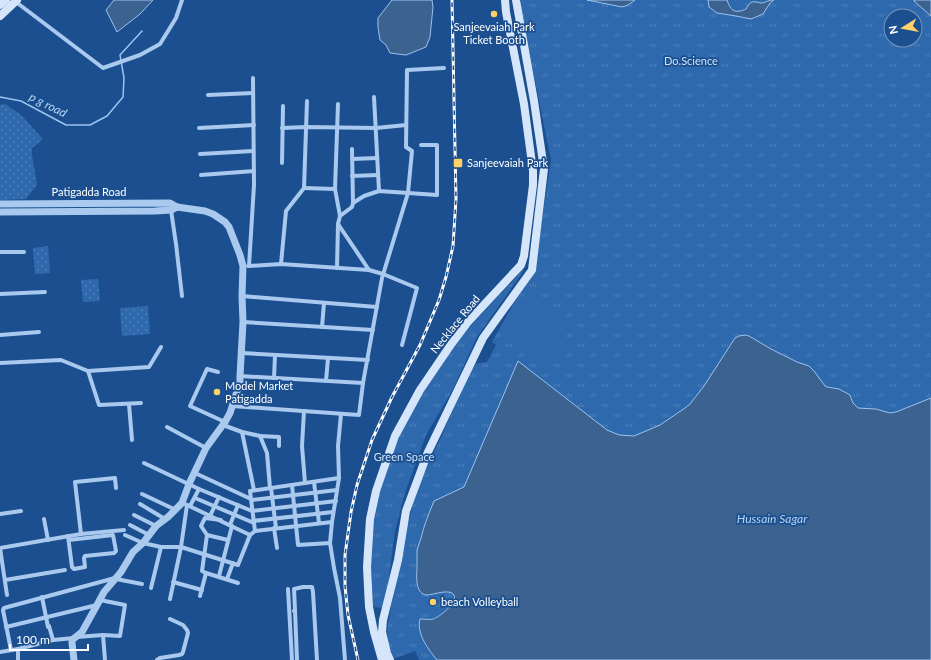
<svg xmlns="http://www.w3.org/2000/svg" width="931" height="660" viewBox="0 0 931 660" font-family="Lato,sans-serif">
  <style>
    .grass { fill: url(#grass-dots) }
    .park { fill: url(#park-tufts); fill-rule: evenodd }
    .pitch { fill: #2e69ad }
    .water { fill: #3c6290; stroke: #9cc4f0 }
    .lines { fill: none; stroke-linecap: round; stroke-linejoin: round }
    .stream { stroke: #9cc4f0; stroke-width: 1.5 }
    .minor { stroke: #a9c9ee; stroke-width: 4 }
    .tertiary { stroke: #a9c9ee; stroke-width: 7 }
    .secondary { stroke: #d6e6fa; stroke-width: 8 }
    .rail-casing { stroke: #fff; stroke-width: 3 }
    .rail { stroke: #1b4f8f; stroke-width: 1.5; stroke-dasharray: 4.5; stroke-linecap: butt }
    .poi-dot { fill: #ffd166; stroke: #1b4f8f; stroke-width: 1.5 }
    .labels { text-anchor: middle; stroke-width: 3.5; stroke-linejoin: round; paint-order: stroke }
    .poi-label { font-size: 11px; fill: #fff; stroke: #1b4f8f; text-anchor: start }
    .park-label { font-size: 11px; fill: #cfe3fa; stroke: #1b4f8f }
    .street-label { font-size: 11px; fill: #fff; stroke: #1b4f8f }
    .water-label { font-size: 12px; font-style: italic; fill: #b5d3f5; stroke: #1b4f8f }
  </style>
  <defs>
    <pattern id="grass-dots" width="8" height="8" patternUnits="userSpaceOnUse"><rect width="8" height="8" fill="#2e69ad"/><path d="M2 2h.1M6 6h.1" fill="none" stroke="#4d80b9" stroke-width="1.8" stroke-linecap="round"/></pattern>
    <pattern id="park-tufts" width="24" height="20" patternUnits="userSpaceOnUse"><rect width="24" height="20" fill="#2e69ad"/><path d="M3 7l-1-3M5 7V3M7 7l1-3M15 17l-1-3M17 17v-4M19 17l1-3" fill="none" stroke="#4d80b9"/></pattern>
  </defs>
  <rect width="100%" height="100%" fill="#1b4f8f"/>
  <g class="grass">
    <polygon points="5,104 21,115 42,138 41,141 32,148 32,155 37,185 26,199 0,200 0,105"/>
    <polygon points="48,246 50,273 35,274 33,248"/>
    <polygon points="98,279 100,301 83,302 81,280"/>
    <polygon points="148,306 150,334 122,336 120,308"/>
  </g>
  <g class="park">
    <path d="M 521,0 L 587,0 L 622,7 L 628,5 L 635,0 L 914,0 L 931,16 L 931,398 L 896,412 L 890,413 L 876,409 L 858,408 L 853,403 L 850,395 L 839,389 L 827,387 L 825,386 L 814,371 L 809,366 L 797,362 L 771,349 L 749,336 L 735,338 L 704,386 L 690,404 L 685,408 L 660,425 L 634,436 L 619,435 L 607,430 L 518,361 L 464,487 L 434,501 C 428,516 420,533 418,550 C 416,558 417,567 417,575 C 417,582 417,593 426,595 C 433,596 448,588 453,594 C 460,601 440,616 434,618 C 430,620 424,618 420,620 L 419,623 L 429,650 L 437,660 L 419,660 L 415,651 L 393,659 L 389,644 L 387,630 L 401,552 L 416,492 L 474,364 L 487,362 L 496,345 L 492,342 L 515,301 L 534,274 L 551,160 L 522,15 ZM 891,16 L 915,16 L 915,40 L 891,40 Z"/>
    <polygon points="522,268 524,269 520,276 477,337 452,391 426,435 405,493 395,531 387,593 383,608 374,607 373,605 370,549 377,495 391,451 415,402 462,335 508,286 518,275"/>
  </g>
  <polygon class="pitch" points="521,296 571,327 550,363 499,333"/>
  <g class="water">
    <polygon points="114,0 153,0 140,14 117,32 106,10"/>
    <polygon points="392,0 432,0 433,7 430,37 426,47 406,55 390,53 386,45 380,40 378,27 378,18"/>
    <polygon points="587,0 635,0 628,5 622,7"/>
    <path d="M 708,0 L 727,0 C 729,6 732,13 740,11 C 741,11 744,10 746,9 C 748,6 749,3 752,2 C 756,1 758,3 762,3 C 767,2 768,0 774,0 L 770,3 L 763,14 L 751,19 L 736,16 L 717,13 L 709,7 Z"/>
    <polygon points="914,0 931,0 931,16 914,1"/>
    <path d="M 745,335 L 749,336 L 771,349 L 797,362 L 809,366 L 814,371 L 825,386 L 827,387 L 839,389 L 850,395 L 853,403 L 858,408 L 876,409 L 890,413 L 896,412 L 931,398 L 931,660 L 437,660 C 429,650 416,634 420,619 L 421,619 C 425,619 429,620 433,619 C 440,617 458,602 454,595 C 450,588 433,595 427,595 C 414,594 417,574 417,566 C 417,561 417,555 417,550 C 418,546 420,542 421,538 C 424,525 429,513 434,501 L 464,487 L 518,361 L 607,430 L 619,435 L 634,436 L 660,425 L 685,408 L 690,404 L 704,386 L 735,338 L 739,336 Z"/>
  </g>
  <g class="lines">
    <polyline class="stream" points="0,97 21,101 66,125 90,125 107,116 123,97 124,78 120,55 142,31"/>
    <g class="minor">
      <polyline points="16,2 103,68 140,55 160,44 176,18 182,0"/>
      <polyline points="208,95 253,93"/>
      <polyline points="374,97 379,191"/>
      <polyline points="199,128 254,125"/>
      <polyline points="282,128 306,127 376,128 406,125"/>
      <polyline points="352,149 353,203"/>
      <polyline points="200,154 253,151"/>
      <polyline points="352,159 377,158"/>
      <polyline points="282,163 283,106"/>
      <polyline points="201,175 254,171"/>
      <polyline points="352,176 378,175"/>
      <polyline points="304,188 335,189 340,216 338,224 369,270"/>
      <polyline points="335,189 338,104"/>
      <polyline points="171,210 176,244 182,296"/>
      <polyline points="340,216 352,207 353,203 364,196 379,191 437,195 437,145 421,145"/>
      <polyline points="0,252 24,252"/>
      <polyline points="281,264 286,211 304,188 307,101"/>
      <polyline points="248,266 249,266 254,185 253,78"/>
      <polyline points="249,266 281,264 369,270 383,274 417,288 402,345"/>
      <polyline points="337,268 338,224"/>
      <polyline points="0,294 45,292"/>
      <polyline points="242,296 377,307"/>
      <polyline points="243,322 373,330"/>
      <polyline points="322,327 324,303"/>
      <polyline points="0,335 39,332"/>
      <polyline points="242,353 368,360"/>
      <polyline points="0,363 61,360 88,371 149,367 161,347"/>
      <polyline points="88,371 99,405 141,403"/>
      <polyline points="218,372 207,369 190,406 225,422"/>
      <polyline points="240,376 363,383"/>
      <polyline points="274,378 275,355"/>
      <polyline points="326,381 328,358"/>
      <polyline points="129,404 132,440"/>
      <polyline points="232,406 359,415 363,383 382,278 408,193 412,151 406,147 407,70 444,68"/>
      <polyline points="304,411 302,446 305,483"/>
      <polyline points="341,414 338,446 339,478 332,522 330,543 334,568 340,598 345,660"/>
      <polyline points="223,425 242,432 260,436 267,453 270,488"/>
      <polyline points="167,427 206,448"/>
      <polyline points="242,432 254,490"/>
      <polyline points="260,436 279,437 279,446"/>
      <polyline points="144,463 199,489 252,511 336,501"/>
      <polyline points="195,473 251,499"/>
      <polyline points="314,482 319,523"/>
      <polyline points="292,485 298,545 330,543"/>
      <polyline points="271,488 276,528"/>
      <polyline points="142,494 176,510"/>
      <polyline points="195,498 254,523"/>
      <polyline points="251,500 337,490"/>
      <polyline points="140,504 165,519"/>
      <polyline points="185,504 250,535"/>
      <polyline points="190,506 199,489"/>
      <polyline points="0,514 21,511"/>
      <polyline points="134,515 156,526"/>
      <polyline points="210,516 219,497"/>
      <polyline points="44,519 48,540"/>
      <polyline points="253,521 333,512"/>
      <polyline points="130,525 149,535"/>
      <polyline points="230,525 238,505"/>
      <polyline points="274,528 277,548"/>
      <polyline points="255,531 332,522"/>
      <polyline points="81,534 75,482 115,478 116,488"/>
      <polyline points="125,535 143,543 161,547 181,547 238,565 250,535 255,531 250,491 339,478"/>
      <polyline points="207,535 228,540"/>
      <polyline points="68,536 72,567 74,569 85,567 84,558 85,556 114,553 116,551 113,535 69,540"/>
      <polyline points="0,548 81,534 124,530"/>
      <polyline points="0,548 7,595"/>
      <polyline points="206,573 238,583"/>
      <polyline points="219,576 232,526"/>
      <polyline points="116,579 142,584"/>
      <polyline points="227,579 233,563"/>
      <polyline points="5,580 65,570"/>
      <polyline points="173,582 202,590"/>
      <polyline points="151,588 161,547"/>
      <polyline points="288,589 292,660"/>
      <polyline points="200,596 206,573 202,571 207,535 201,526 205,518 221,520"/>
      <polyline points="42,597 48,627 49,626 53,640"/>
      <polyline points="170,599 181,547 187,505"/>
      <polyline points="295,610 294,589 303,587 312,587 313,592 317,660"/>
      <polyline points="294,611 295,610 297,660"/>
      <polyline points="6,627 97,605"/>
      <polyline points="103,635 105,660"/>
      <polyline points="77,637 103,635 120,636 125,605 100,600"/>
      <polyline points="11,650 3,610 4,608 115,578"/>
      <polyline points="0,652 18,649"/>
      <polyline points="18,660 18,649 53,640 74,638"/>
      <polyline points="157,660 160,658 179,655 182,654 183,652 188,633 187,630 183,625 170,619"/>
    </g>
    <g class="tertiary">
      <polyline points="0,204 170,203 177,207 205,211 213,214 225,222 229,227 240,255 243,266 242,296 243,322 240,376 240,382 230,413 225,422 206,448 189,484 182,503 168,517 156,526 143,543 133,552 121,572 104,592 97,605 82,632 72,640 72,643 74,660"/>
      <polyline points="0,212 155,211 171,210 177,207"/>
    </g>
    <g class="secondary">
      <polyline points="0,5 6,0"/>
      <polyline points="0,16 17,0"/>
      <polyline points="382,660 374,632 369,607 367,567 370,519 376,491 395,436 420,390 452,343 467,323 521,265 524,256 533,185 533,171 524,104 506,12 505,0"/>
      <polyline points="390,660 387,653 382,632 383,620 398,560 406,511 428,452 483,338 532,270 544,169 534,101 516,0"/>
    </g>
    <g class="rail-casing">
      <polyline id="rail" points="358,660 348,615 345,586 345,555 351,512 357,485 372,440 392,397 420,345 439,300 446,277 453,246 456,199 452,0"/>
    </g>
    <use href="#rail" class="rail"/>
  </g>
  <g class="poi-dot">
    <circle cx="494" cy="14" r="4"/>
    <rect x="453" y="158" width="10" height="10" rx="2"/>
    <circle cx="217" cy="392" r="4"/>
    <circle cx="433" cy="602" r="4"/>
  </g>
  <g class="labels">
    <g class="poi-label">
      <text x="494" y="31" text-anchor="middle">Sanjeevaiah Park<tspan x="494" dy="13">Ticket Booth</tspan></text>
      <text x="467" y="167">Sanjeevaiah Park</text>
      <text x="225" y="390">Model Market<tspan x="225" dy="13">Patigadda</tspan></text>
      <text x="441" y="606">beach Volleyball</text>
    </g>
    <g class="park-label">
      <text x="691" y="65">Do.Science</text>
      <text x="404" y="461">Green Space</text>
    </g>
    <g class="street-label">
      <text x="89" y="196">Patigadda Road</text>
      <text transform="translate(455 324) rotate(-51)" y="4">Necklace Road</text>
    </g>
    <g class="water-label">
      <text transform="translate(48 105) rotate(27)" y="4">p g road</text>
      <text x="772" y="523">Hussain Sagar</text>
    </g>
  </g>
  <g transform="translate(903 28) rotate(259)"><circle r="19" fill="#1b4f8f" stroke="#7695bc"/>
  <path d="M0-3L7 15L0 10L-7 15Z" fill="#ffd166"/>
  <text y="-6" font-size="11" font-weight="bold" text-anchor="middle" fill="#ffffff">N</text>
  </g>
  <path d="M10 644v6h78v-6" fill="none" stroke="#ffffff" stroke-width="2"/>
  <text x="16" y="644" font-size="12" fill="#ffffff" stroke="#1b4f8f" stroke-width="3" paint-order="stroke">100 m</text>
</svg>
